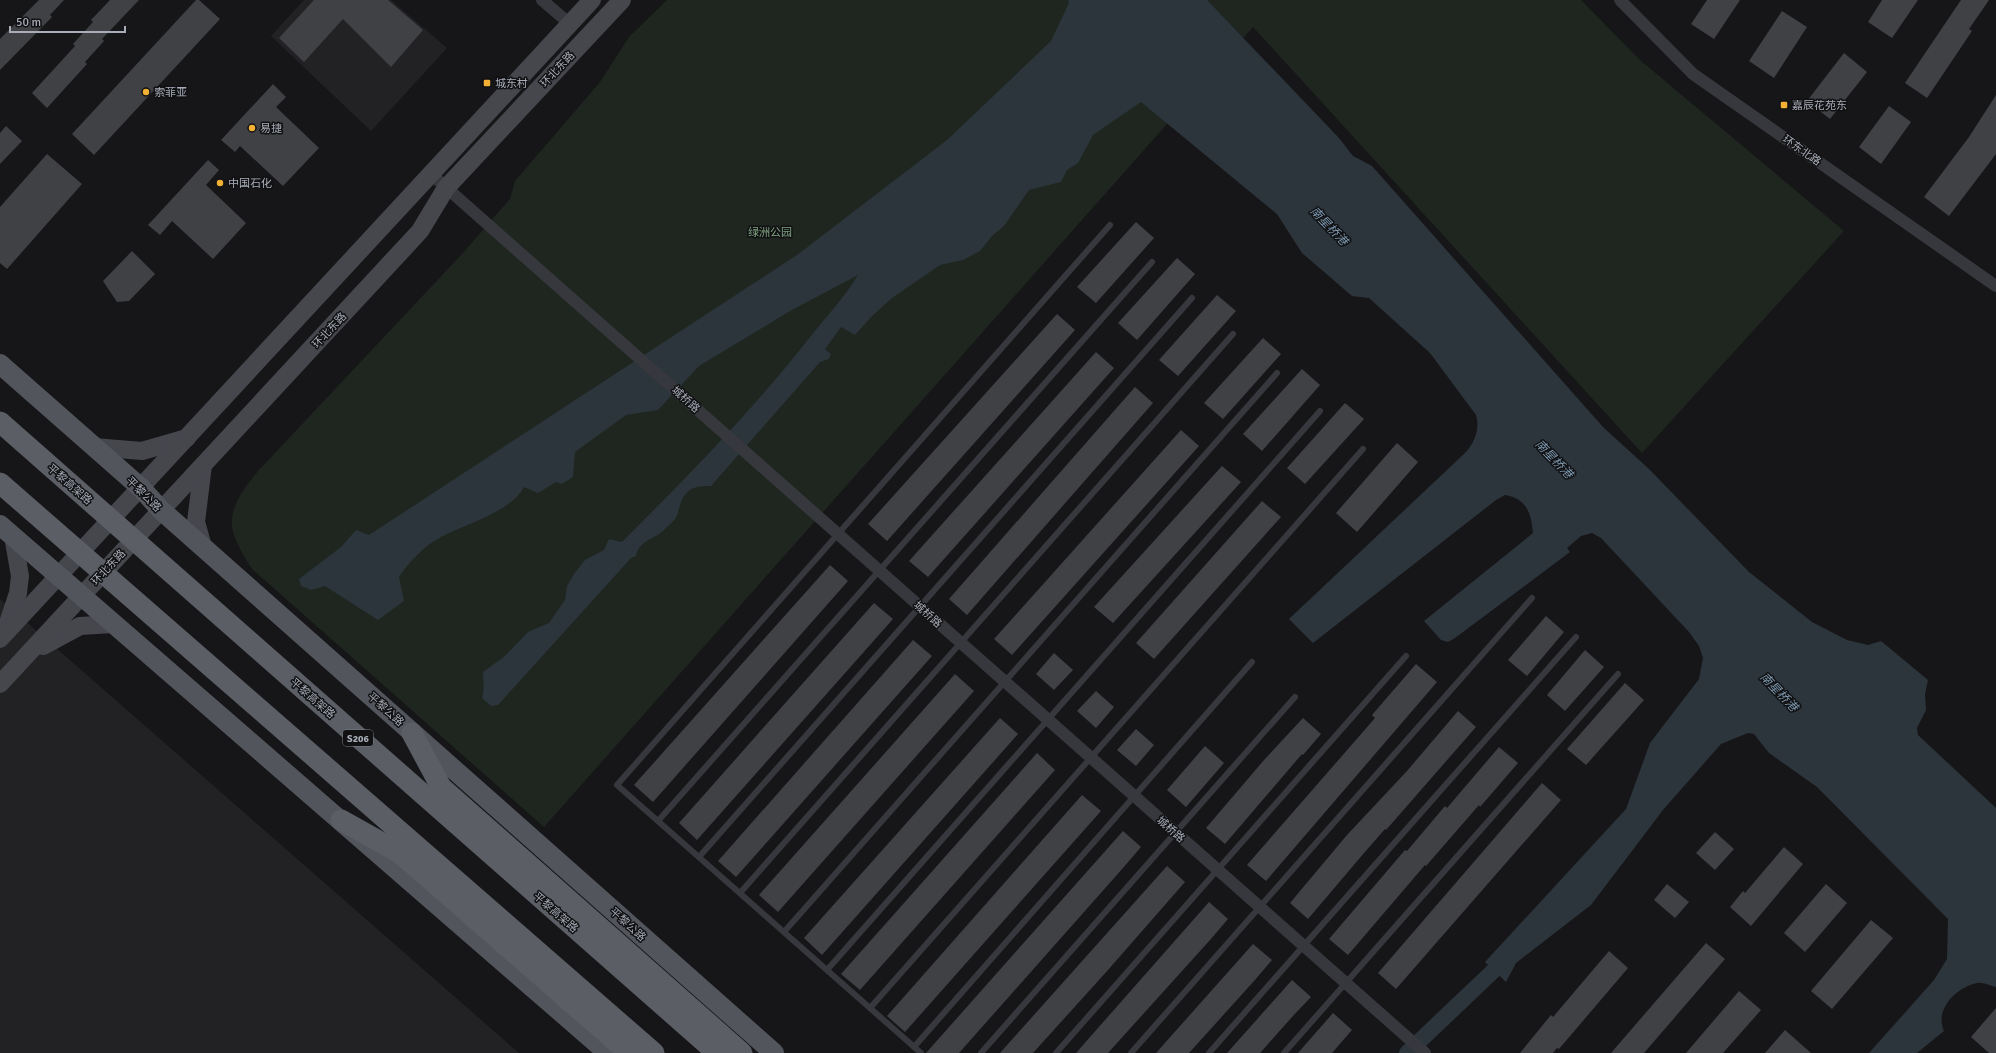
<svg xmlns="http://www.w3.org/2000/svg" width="1996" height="1053" viewBox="0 0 1996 1053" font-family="Signika,'Noto Sans SC',sans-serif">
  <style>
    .built { fill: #222225 }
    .green { fill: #1e261f }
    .water { fill: #2c353c }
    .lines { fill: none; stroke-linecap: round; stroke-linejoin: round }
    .canal { stroke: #2c353c; stroke-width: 16 }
    .building { fill: #404145 }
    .service { stroke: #37383d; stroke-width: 6 }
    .minor { stroke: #37383d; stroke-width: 12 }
    .secondary { stroke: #45474d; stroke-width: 18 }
    .primary { stroke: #53555c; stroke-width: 20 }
    .trunk { stroke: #5b5e65; stroke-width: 21 }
    .trunk-bridge { stroke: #5b5e65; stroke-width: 21 }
    .poi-dot { fill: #f2b134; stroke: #111113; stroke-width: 1.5 }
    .labels { text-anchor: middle; stroke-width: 3; stroke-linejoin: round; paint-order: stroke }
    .shield { fill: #111113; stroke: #7b7e86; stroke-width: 1 }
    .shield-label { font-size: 10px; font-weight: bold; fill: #a8adb8 }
    .street-label { font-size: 11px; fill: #a8adb8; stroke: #111113 }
    .poi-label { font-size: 11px; fill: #a8adb8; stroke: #111113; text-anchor: start }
    .park-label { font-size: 11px; fill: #7fa381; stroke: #111113 }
    .water-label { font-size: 12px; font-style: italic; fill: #7f9bb3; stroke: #111113 }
  </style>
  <rect width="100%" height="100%" fill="#161618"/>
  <g class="built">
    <polygon points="304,0 391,0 447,48 371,131 271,36"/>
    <polygon points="0,599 519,1053 0,1053"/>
  </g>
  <path class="green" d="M 667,0 L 1581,0 L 1640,60 L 1844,231 L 1642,453 L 1253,27 L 544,827 L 252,569 C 245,558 233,539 232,526 C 230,505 246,486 258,471 L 462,254 L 510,199 L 515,181 L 600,82 L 629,37 Z"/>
  <path class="water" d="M 1068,0 L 1207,0 L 1339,138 L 1353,156 L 1372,166 L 1603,427 L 1650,470 L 1749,572 L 1812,622 L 1847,640 L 1868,645 L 1881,641 L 1928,680 L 1925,694 L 1926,710 L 1917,728 L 1918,735 L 1996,808 L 1996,987 C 1991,986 1983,982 1977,983 C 1957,987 1934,1009 1944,1031 L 1917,1053 L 1869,1053 L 1934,980 L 1947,959 L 1948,919 L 1817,787 L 1769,753 L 1754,734 L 1748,733 L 1721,744 L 1663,810 L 1591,905 L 1516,963 L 1506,982 L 1485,962 L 1626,809 L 1650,743 L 1699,679 L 1703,658 L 1699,646 L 1689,632 L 1601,538 L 1592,533 L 1581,536 L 1567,548 L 1570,552 L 1455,638 L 1448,642 L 1441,640 L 1424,621 L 1533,533 C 1531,513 1527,499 1505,495 L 1496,500 L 1313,643 L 1289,619 L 1466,452 C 1475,441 1480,429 1476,415 L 1430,353 L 1369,298 L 1352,296 L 1302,253 L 1277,214 L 1141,102 L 1093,135 L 1078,163 L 1067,170 L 1061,182 L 1029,190 L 1004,226 L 992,236 L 980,251 L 963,260 L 940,265 L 892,298 L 871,317 L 855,335 L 841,327 L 825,349 L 831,354 L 829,359 L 820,362 L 711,486 C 705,486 695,486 690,490 C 678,499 681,510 675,519 C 672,523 667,527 664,530 C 654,540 639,540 636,556 L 631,558 L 498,705 L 491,706 L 482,698 C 485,688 483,683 483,672 L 505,656 L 528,632 L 549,623 L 565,600 L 567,586 L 574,574 L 585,560 L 604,550 L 609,539 L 622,542 C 689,475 756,407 814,332 C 829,314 846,295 858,275 L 790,311 L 699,366 L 658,410 L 626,415 L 575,452 L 573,477 L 562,484 L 556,482 L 538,493 L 524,487 C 511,512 465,524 441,537 C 425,545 409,562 399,577 L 404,601 L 378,620 L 325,586 L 311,590 L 301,586 L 299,579 L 341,547 L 356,530 L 369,535 L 797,255 L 947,140 L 1051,41 L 1069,3 Z"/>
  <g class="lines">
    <polyline class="canal" points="1407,1053 1509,956"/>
  </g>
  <g class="building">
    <polygon points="39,0 64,0 50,15 52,17 0,70 0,39"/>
    <polygon points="110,0 139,0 102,39 104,41 85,62 87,64 47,108 32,93 75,46 73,44 93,22 91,20"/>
    <polygon points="196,0 199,0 220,19 94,155 72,134"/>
    <polygon points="314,0 388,0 423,30 391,67 343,19 304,62 279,38"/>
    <polygon points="1707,0 1740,0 1714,39 1691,24"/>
    <polygon points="1882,0 1918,0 1892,38 1868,22"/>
    <polygon points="1961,0 1989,0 1969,29 1972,31 1927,98 1905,83"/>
    <polygon points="1782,11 1807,27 1774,78 1749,61"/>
    <polygon points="1844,53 1867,72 1830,119 1807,101"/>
    <polygon points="273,84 286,97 276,107 319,148 283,186 240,146 235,152 221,140"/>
    <polygon points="1996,95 1996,154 1949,216 1924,197 1969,137"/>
    <polygon points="1889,106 1911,122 1881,164 1859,147"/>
    <polygon points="6,126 22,141 0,164 0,133"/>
    <polygon points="47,154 82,184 7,269 0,263 0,207"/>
    <polygon points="208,160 219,170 206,185 246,223 213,259 172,221 160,235 148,225"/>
    <polygon points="1136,222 1154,238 1096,303 1077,287"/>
    <polygon points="132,251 155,274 129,301 117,302 103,281"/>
    <polygon points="1177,258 1195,274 1137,340 1118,323"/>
    <polygon points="1217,295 1236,311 1178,376 1159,360"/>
    <polygon points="1057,314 1075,330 887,541 868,524"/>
    <polygon points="1263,338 1281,354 1223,419 1204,403"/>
    <polygon points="1096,352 1114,368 928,577 909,561"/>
    <polygon points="1302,369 1320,385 1262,451 1243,434"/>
    <polygon points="1135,387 1153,403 967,615 949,599"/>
    <polygon points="1345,403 1364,419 1305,484 1287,468"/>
    <polygon points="1181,430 1199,446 1012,655 994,639"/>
    <polygon points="1397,443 1418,462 1357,532 1336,513"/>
    <polygon points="1222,466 1241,482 1113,623 1094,607"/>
    <polygon points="1262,501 1281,517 1154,659 1136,643"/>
    <polygon points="830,565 848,581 653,802 634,785"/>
    <polygon points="874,603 893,619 697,840 679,823"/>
    <polygon points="1546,616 1564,632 1527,676 1508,660"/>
    <polygon points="913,640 932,656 736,877 718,861"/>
    <polygon points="1585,650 1604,667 1565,711 1547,695"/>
    <polygon points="1054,653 1073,670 1054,690 1036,674"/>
    <polygon points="1416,664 1437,682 1266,881 1247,865 1375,718 1372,715"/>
    <polygon points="955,674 974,691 778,912 759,895"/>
    <polygon points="1625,683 1644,700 1586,765 1567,749"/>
    <polygon points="1096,691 1114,707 1096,728 1077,711"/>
    <polygon points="1458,711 1476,727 1386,830 1385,829 1364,853 1308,919 1290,903 1347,835 1407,771"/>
    <polygon points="1000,718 1018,734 822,955 804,938"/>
    <polygon points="1303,718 1321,734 1303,755 1302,754 1225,844 1206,828 1264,760"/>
    <polygon points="1136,729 1154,745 1136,766 1117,750"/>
    <polygon points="1205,746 1224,763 1186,807 1167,790"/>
    <polygon points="1499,747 1518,763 1480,807 1479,805 1426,866 1425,865 1348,955 1329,939 1405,850 1407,851 1445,806 1447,808"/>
    <polygon points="1037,753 1055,770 860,990 841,974"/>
    <polygon points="1542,783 1561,800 1396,989 1378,973"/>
    <polygon points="1082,795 1101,811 905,1032 887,1016"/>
    <polygon points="1123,831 1141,847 1123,868 959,1053 926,1053"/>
    <polygon points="1715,832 1734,849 1715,870 1696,853"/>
    <polygon points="1784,847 1803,864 1751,926 1730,907 1743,891 1745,893"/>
    <polygon points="1167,866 1185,882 1108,970 1033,1053 1000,1053"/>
    <polygon points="1667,884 1689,902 1675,918 1654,900"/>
    <polygon points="1826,884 1847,903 1805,952 1784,933"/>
    <polygon points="1209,902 1228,919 1210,940 1108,1053 1076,1053"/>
    <polygon points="1871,920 1893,938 1832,1009 1811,991"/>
    <polygon points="1706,943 1725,959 1644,1053 1611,1053"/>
    <polygon points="1253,944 1272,960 1254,981 1189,1053 1156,1053"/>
    <polygon points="1609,951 1628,968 1559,1049 1557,1048 1553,1053 1520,1053 1551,1015 1553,1017"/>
    <polygon points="1292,980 1311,997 1292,1017 1260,1053 1227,1053"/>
    <polygon points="1739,991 1761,1010 1723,1053 1686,1053"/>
    <polygon points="1996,1008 1996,1053 1989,1053 1971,1037"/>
    <polygon points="1333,1013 1352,1030 1332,1053 1298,1053"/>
    <polygon points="1785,1030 1811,1053 1765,1053"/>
  </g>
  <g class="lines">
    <g class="service">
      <polyline points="658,821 1152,262"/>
      <polyline points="699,857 1192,298"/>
      <polyline points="740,893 1233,334"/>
      <polyline points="784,932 1277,373"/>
      <polyline points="827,970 1320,411"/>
      <polyline points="870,1008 1363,449"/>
      <polyline points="914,1047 1252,662"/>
      <polyline points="921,1053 617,785 1110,225"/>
      <polyline points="981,1053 1295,697"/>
      <polyline points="1056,1053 1406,656"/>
      <polyline points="1131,1053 1532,598"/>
      <polyline points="1209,1053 1576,637"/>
      <polyline points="1284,1053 1618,674"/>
    </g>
    <g class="minor">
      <polyline points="542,0 570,24"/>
      <polyline points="1620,0 1693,74 1996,286"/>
      <polyline points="432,175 1425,1053"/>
    </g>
    <g class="secondary">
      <polyline points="94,447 142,451 187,438"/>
      <polyline points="203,547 196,522 203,465"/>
      <polyline points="6,629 18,593 20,576 13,536"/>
      <polyline points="0,639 592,0"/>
      <polyline points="43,646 80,626 113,624"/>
      <polyline points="0,684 420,231 446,188 622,0"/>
    </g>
    <g class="primary">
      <polyline points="0,364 141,488 161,510 774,1053"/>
      <polyline points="0,525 608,1053"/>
    </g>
    <g class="trunk">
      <polyline points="412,733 441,787 742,1053"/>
      <polyline points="341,820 400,853 629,1053"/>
    </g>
    <g class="trunk-bridge">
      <polyline points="0,422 717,1053"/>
      <polyline points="0,483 654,1053"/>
    </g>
  </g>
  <g class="poi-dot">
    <rect x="483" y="79" width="8" height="8" rx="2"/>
    <circle cx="146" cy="92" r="4"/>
    <rect x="1780" y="101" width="8" height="8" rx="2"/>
    <circle cx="252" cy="128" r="4"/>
    <circle cx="220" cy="183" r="4"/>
  </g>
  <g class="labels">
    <rect class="shield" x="343" y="730" width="30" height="16" rx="3"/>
    <g class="shield-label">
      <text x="358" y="742">S206</text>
    </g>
    <g class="street-label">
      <text transform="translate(557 69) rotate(-47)" y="4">环北东路</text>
      <text transform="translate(1802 150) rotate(35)" y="4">环东北路</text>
      <text transform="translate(329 330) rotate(-47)" y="4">环北东路</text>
      <text transform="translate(686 399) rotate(42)" y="4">城桥路</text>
      <text transform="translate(70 484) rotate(41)" y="4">平黎高架路</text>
      <text transform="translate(144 494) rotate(45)" y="4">平黎公路</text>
      <text transform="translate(108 567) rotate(-47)" y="4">环北东路</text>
      <text transform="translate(928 614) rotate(42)" y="4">城桥路</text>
      <text transform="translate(313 698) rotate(41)" y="4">平黎高架路</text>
      <text transform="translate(386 709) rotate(42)" y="4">平黎公路</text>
      <text transform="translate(1171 829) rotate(41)" y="4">城桥路</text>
      <text transform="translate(556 912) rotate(41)" y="4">平黎高架路</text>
      <text transform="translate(628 924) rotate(42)" y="4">平黎公路</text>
    </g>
    <g class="poi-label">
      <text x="495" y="87">城东村</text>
      <text x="154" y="96">索菲亚</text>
      <text x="1792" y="109">嘉辰花苑东</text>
      <text x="260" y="132">易捷</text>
      <text x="228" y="187">中国石化</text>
    </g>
    <g class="park-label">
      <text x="770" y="236">绿洲公园</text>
    </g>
    <g class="water-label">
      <text transform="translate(1329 226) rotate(46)" y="4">南星桥港</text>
      <text transform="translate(1554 459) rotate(46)" y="4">南星桥港</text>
      <text transform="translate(1779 692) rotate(46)" y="4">南星桥港</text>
    </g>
  </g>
  <path d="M10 26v6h115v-6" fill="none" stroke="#a8adb8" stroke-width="2"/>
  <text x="16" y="26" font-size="12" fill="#a8adb8" stroke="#111113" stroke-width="3" paint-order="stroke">50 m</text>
</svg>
